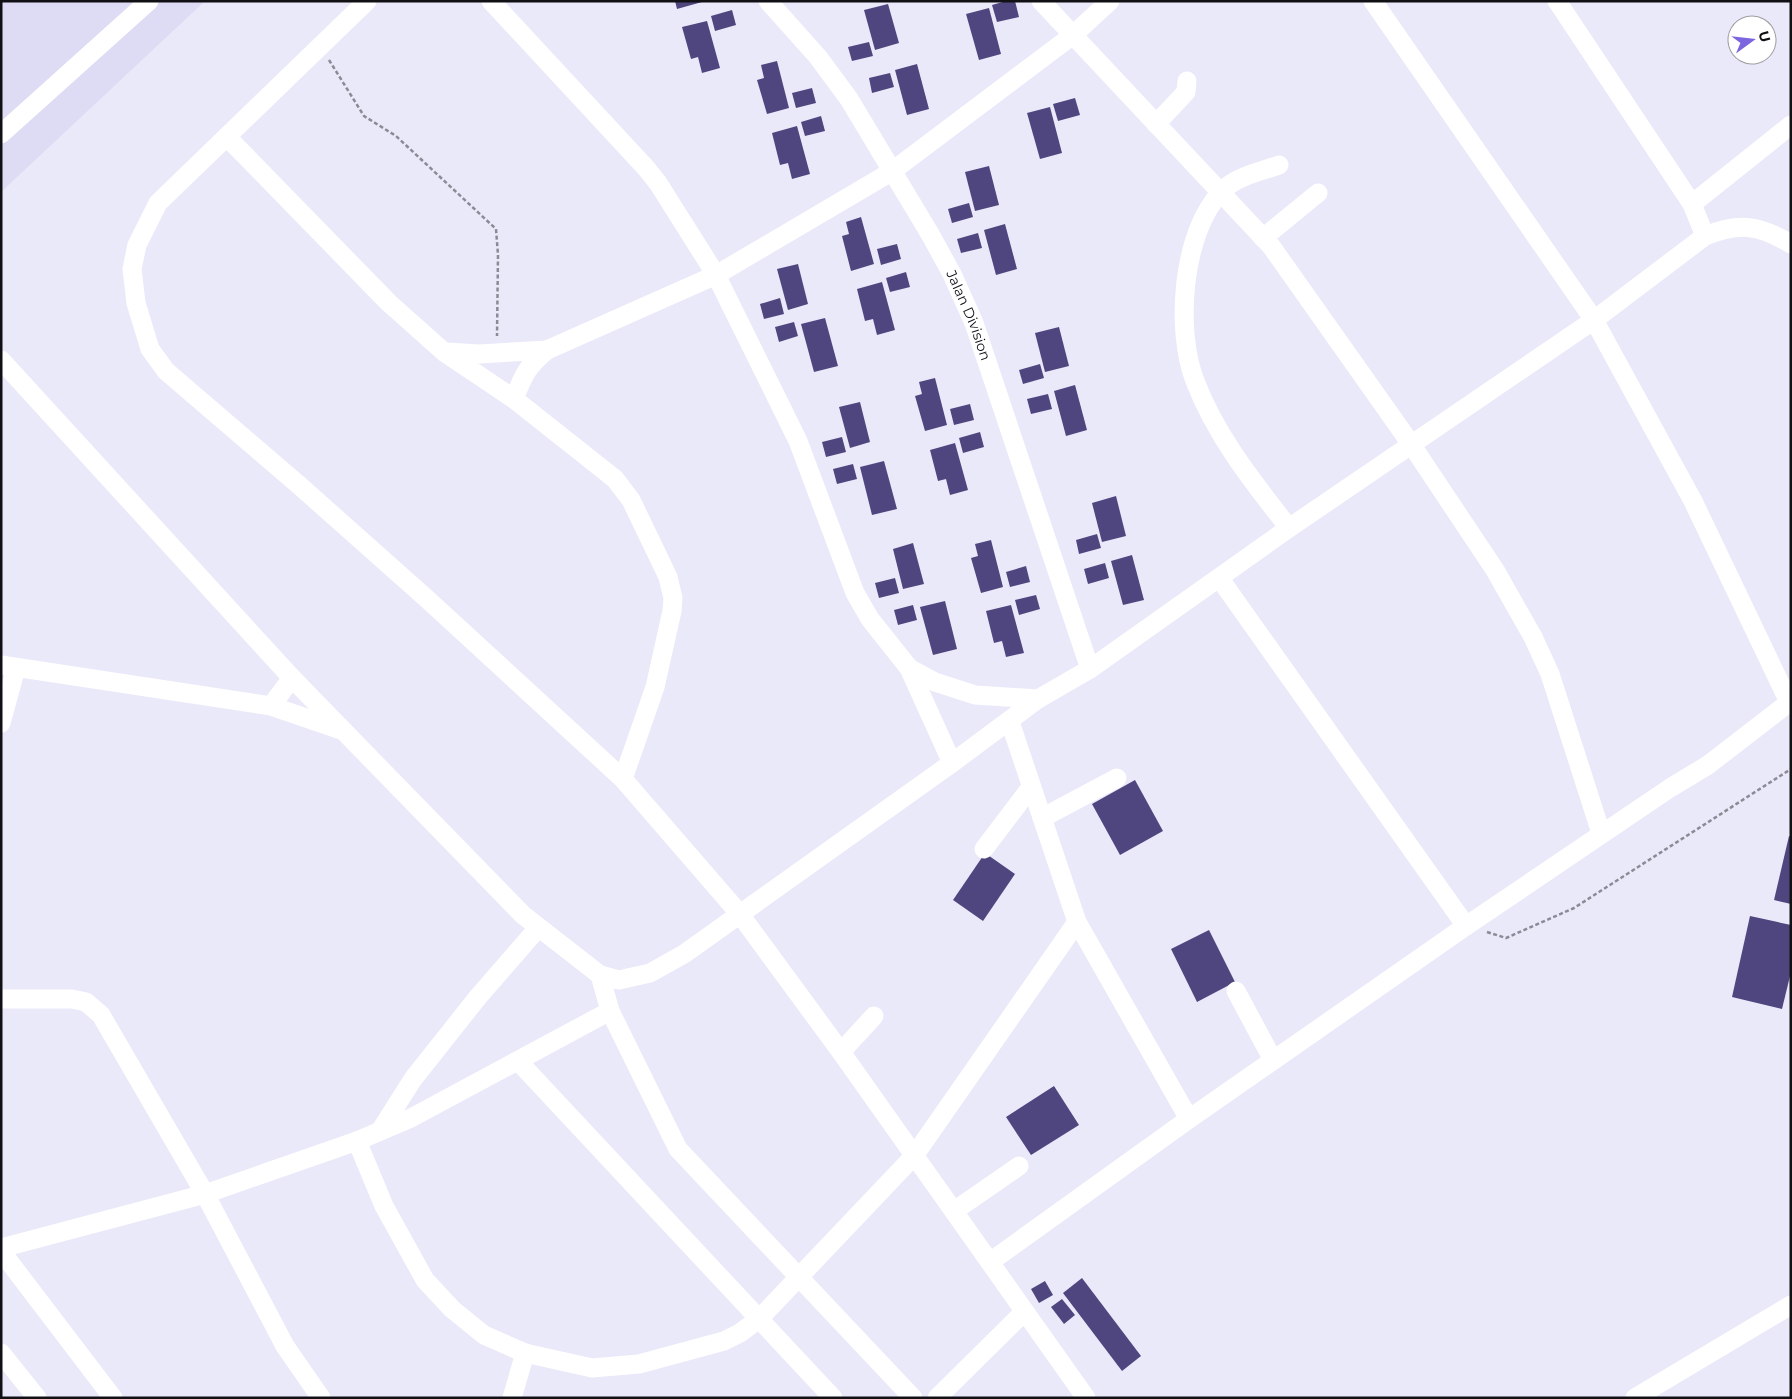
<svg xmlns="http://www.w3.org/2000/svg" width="1792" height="1399" viewBox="0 0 1792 1399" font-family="Montserrat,sans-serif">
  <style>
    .built { fill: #dedcf4 }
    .building { fill: #4f467f }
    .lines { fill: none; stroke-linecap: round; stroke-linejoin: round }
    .path { stroke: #8b8a95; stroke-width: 2.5; stroke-dasharray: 4 2.5; stroke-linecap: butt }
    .minor { stroke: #fff; stroke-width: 19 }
    .labels { text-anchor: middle; stroke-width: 5; stroke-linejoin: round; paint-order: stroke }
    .street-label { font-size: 14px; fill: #101015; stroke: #fff }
  </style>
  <rect width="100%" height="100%" fill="#eae9f9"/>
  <polygon class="built" points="1,1 205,1 1,192"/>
  <g class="building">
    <polygon points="675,1 702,1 702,2 677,9"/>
    <polygon points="1006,1 1015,1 1019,17 997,22 992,5"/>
    <polygon points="888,4 899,43 875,50 864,10"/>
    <polygon points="989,8 1001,54 979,60 966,14"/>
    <polygon points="732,10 736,25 715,31 711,16"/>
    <polygon points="707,21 720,68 702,73 698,57 691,59 682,27"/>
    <polygon points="869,42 873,56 852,61 848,47"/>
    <polygon points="777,61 789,108 767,114 757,80 764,78 761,65"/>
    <polygon points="917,64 929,109 907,115 895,70"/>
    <polygon points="890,73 894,87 872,93 869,78"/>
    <polygon points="812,88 816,103 796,108 792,93"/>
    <polygon points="1075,98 1080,115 1058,121 1053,104"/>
    <polygon points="1050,107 1062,153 1040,159 1027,113"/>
    <polygon points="821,116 825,131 805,136 801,122"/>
    <polygon points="797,126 810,174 792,179 788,163 780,165 772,133"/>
    <polygon points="989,166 999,205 975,211 965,172"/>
    <polygon points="969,203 973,217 952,223 948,209"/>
    <polygon points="861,217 874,264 851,271 842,236 849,234 846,222"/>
    <polygon points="1005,224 1017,269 996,275 984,230"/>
    <polygon points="978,233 982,248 961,253 957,239"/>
    <polygon points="897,244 901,259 881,265 877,249"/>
    <polygon points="798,264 808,304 788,310 777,269"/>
    <polygon points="906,272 910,287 890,292 886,278"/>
    <polygon points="882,282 895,330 877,335 873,319 865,321 857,289"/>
    <polygon points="780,298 784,314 764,319 760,304"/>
    <polygon points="825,318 838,366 814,372 801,324"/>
    <polygon points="794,322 798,336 779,342 775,327"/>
    <polygon points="1059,327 1069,366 1045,372 1035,333"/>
    <polygon points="1040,364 1044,378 1023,384 1019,370"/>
    <polygon points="935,378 947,425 925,431 915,396 922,394 919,382"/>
    <polygon points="1075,385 1087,430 1066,436 1054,391"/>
    <polygon points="1048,394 1052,409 1031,414 1027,399"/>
    <polygon points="860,402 870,442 850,448 839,407"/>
    <polygon points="970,404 974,420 954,425 950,409"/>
    <polygon points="980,432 984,447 963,453 959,438"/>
    <polygon points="842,437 846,452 826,457 822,442"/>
    <polygon points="955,443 968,490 950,495 946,479 938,481 930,450"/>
    <polygon points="884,461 897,509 872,515 860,467"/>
    <polygon points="853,464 857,479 837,484 833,469"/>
    <polygon points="1116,496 1126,536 1102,542 1092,503"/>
    <polygon points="1097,534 1101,548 1079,554 1076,540"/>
    <polygon points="991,540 1003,587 981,593 971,558 978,556 975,544"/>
    <polygon points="913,543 924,584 903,589 893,549"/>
    <polygon points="1132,555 1144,600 1123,605 1111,561"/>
    <polygon points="1105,563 1109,578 1088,584 1084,569"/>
    <polygon points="1026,566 1030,582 1010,587 1006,572"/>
    <polygon points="895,578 899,593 879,598 875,583"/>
    <polygon points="1036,595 1040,609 1019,615 1015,600"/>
    <polygon points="945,601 957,649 933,655 920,607"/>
    <polygon points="913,605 917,620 898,625 894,610"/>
    <polygon points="1011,605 1024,653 1006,657 1002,641 994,643 986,611"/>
    <polygon points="1135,780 1163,831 1120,855 1092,804"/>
    <polygon points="1789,836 1791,837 1791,904 1774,900"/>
    <polygon points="985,853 1015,874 983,921 953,900"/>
    <polygon points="1750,916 1791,925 1791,972 1782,1009 1732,997"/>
    <polygon points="1209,930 1235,982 1197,1002 1171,949"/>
    <polygon points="1054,1086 1079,1125 1031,1155 1006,1117"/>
    <polygon points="1082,1278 1141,1356 1122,1371 1063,1293"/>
    <polygon points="1045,1281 1053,1295 1039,1303 1031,1289"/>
    <polygon points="1062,1299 1075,1315 1064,1324 1051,1307"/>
  </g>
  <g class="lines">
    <g class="path">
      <polyline points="329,60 364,116 396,136 496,229 498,255 497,336"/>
      <polyline points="1487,932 1506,938 1574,908 1791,769"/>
    </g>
    <g class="minor">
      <polyline points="367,1 158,203 137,245 132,269 136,303 150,349 166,371 300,486 426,598 623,779 739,913 841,1052 1086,1398"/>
      <polyline points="491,1 646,168 658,183 716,275 798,441 855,593 870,619 909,668 935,682 975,695 1038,699"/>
      <path id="s1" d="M 768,1 L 818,57 L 849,99 L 930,234 L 952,274 L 974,323 L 1090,669"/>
      <polyline points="1041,1 1271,246 1411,444 1495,570 1533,637 1550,674 1601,833"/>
      <polyline points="1373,1 1594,320 1693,501 1789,702"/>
      <polyline points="1156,124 1186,92 1187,81"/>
      <polyline points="1,134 149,1"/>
      <polyline points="227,137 389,303 444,352 514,399 615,479 631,500 668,577 673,598 672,611 655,687 623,779"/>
      <path d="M 1279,165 C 1259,172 1236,176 1221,192 C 1182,233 1175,330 1195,381 C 1216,436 1253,482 1289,528"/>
      <polyline points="1692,204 1791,125"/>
      <path d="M 1705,236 C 1740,222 1759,225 1791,244"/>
      <polyline points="1263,238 1318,193"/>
      <polyline points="446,352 479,354 547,350"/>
      <polyline points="1,360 292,678 523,915 600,975 619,980 650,973 684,954 952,763 1038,699 1090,669 1289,528 1594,320 1705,236 1692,204 1557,1"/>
      <path d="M 514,399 C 523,376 527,366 547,350 L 716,275 L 891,172 L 1073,35 L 1110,1"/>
      <polyline points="1220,579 1466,926"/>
      <polyline points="1,665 271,706 338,729"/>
      <polyline points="909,668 952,763"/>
      <polyline points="271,706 292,678"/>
      <polyline points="1010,722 1077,922 1189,1119"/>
      <polyline points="1,723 16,668"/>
      <polyline points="1042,818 1117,778"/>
      <polyline points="984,849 1031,787"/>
      <polyline points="600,975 610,1011 678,1149 913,1398"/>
      <polyline points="1236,991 1273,1060"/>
      <polyline points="1,999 72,999 86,1002 101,1015 205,1194 285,1346 321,1398"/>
      <polyline points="841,1052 874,1016"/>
      <polyline points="518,1061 833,1398"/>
      <polyline points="380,1131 413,1079 478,997 538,928"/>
      <polyline points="357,1141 384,1206 425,1280 452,1309 484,1335 525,1353 592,1368 639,1364 724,1341 740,1333 759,1319 914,1156 1077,922"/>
      <polyline points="954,1211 1019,1166"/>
      <polyline points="1,1248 205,1194 357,1141 411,1118 610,1011"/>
      <polyline points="1,1251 113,1398"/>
      <polyline points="990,1262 1189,1119 1466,926 1670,788 1708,765 1791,701"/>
      <polyline points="1,1353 37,1398"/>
      <polyline points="512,1398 525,1353"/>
      <polyline points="937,1398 1024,1312"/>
      <polyline points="1635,1398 1791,1305"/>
    </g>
  </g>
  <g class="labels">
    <g class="street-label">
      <text dy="5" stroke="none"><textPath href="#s1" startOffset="375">Jalan Division</textPath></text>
    </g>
  </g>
  <rect width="1792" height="1399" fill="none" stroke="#101015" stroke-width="5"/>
  <g transform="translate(1752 40) rotate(75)"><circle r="24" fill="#ffffff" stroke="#9f9fa1"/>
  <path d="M0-4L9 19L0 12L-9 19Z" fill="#7e65e0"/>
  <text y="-8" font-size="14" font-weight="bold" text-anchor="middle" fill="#101015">U</text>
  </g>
</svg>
